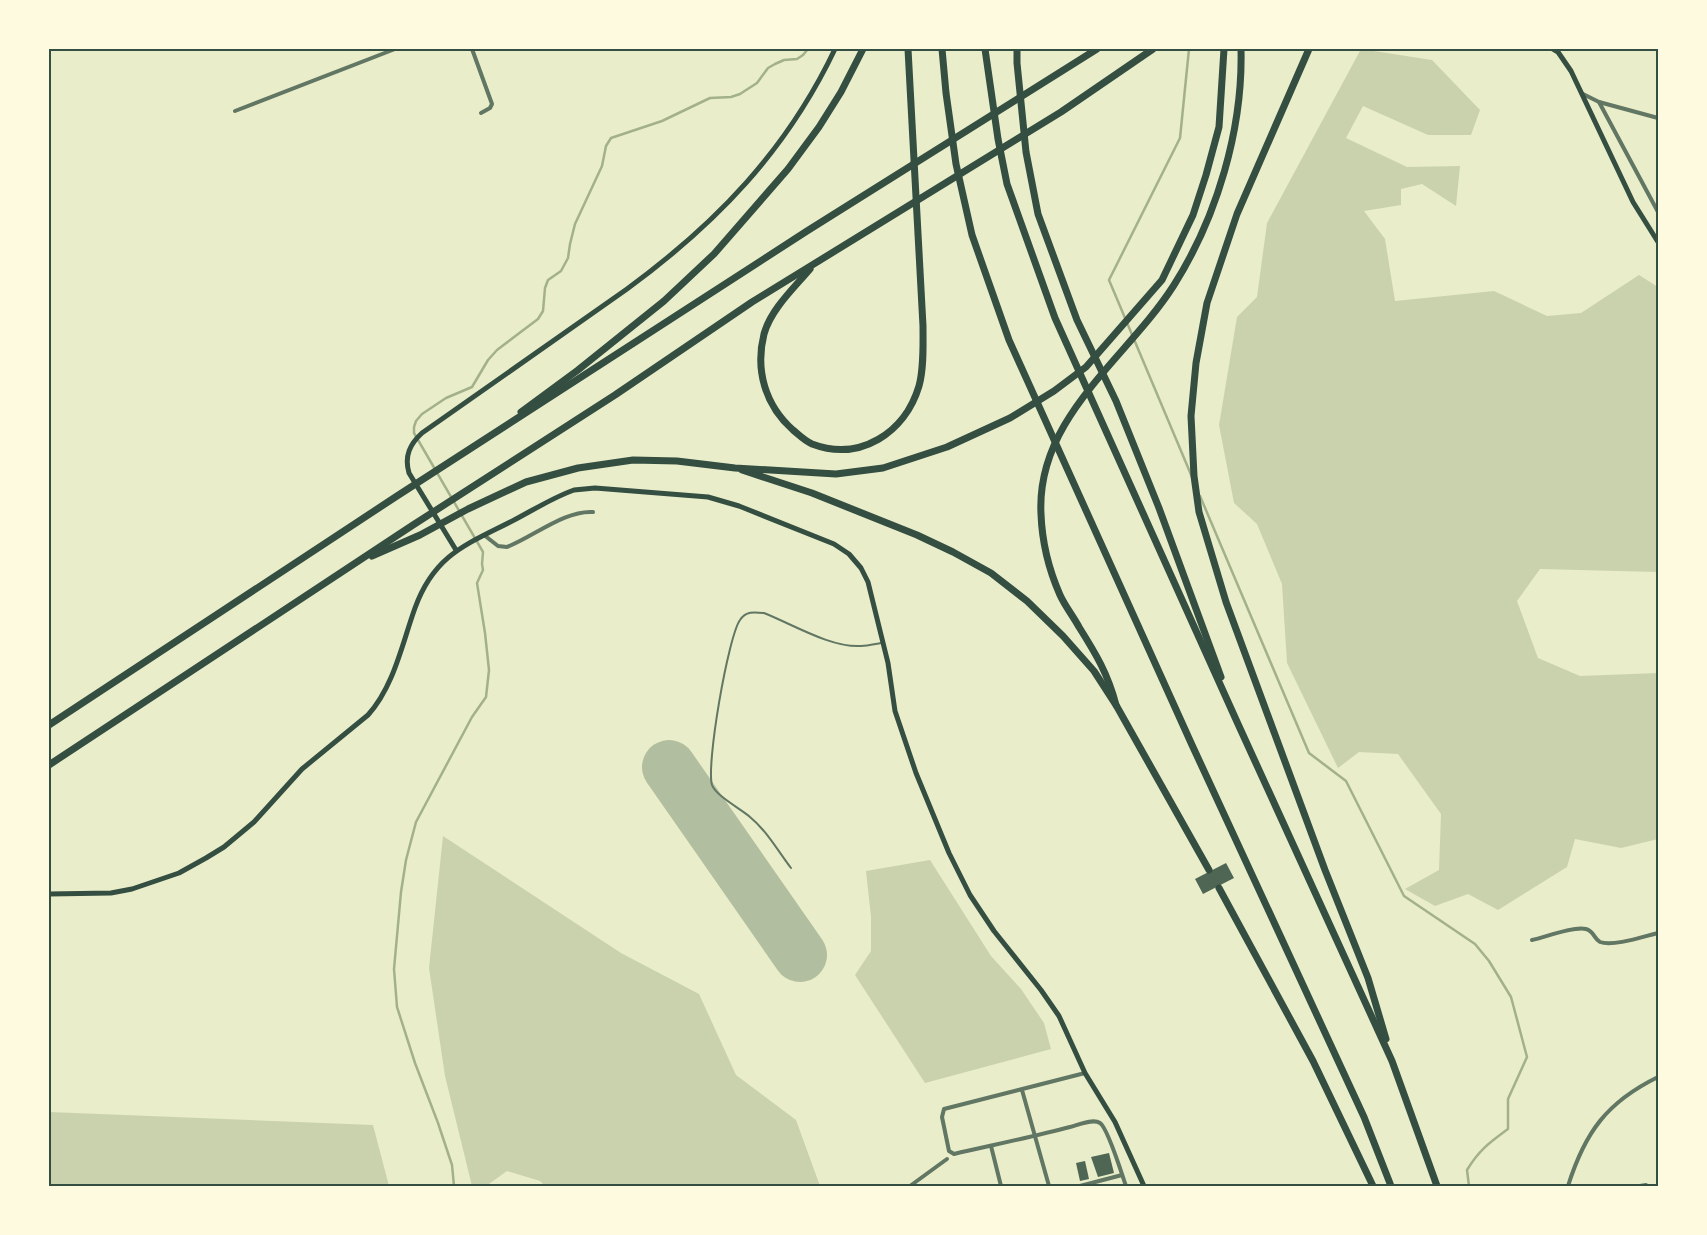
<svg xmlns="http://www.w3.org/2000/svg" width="1707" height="1235" viewBox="0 0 1707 1235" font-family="'DejaVu Sans',sans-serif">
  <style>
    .green { fill: #cad2ad }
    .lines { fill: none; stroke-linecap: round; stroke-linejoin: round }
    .stream { stroke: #a3b18a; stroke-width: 2.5 }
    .runway { stroke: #b2bea0; stroke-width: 54 }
    .building { fill: #4f6655 }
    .service { stroke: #617663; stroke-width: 2 }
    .minor { stroke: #617663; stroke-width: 4 }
    .secondary { stroke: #344e41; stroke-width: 5 }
    .motorway { stroke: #344e41; stroke-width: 7 }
    .neatline { fill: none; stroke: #344e41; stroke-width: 2 }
  </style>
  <rect width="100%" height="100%" fill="#e9edc9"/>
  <g class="green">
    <polygon points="1361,49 1432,60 1480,110 1471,135 1428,135 1363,106 1346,138 1407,167 1460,166 1456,206 1422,184 1401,189 1401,205 1364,211 1385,239 1395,301 1494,291 1547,316 1581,313 1639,275 1658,287 1658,572 1540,569 1517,601 1538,658 1580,676 1658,673 1658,839 1621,848 1575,839 1567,867 1498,910 1468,894 1435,906 1405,889 1439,870 1441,814 1398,754 1359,752 1338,768 1287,663 1282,584 1257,524 1234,503 1219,425 1237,317 1257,297 1267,223"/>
    <polygon points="443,836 621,953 699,994 736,1075 796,1120 820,1186 545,1186 540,1181 507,1171 486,1186 472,1186 445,1076 429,968"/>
    <polygon points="930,860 991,956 1021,989 1044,1023 1051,1049 925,1083 855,975 871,951 871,917 866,871"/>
    <polygon points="49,1112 373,1125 389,1186 49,1186"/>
  </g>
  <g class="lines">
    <g class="stream">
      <polyline points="1189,49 1180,138 1109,280 1192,477"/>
      <path d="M 1200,496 L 1309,753 L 1346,781 L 1404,896 L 1475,944 L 1489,961 L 1511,997 L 1527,1057 L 1508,1099 L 1508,1129 C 1489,1143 1479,1150 1467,1170 L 1469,1186"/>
      <polyline points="454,1186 452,1165 438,1123 415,1063 397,1007 394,969 401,892 406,860 416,822 472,717 486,697 489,670 485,633 477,583 483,570 482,564 483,552 414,433 414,427 416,421 422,414 446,398 472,387 488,360 497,350 538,319 543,311 545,288 548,280 561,271 568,258 570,244 575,224 602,166 606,146 611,138 662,121 710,98 731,97 740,94 757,83 768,68 775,64 784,60 797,59 803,55 808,49"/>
    </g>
    <polyline class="runway" points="669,767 800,955"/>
  </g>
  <g class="building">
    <polygon points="1226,863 1234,878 1203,894 1195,879"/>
    <polygon points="1109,1153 1114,1173 1098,1177 1091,1157"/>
    <polygon points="1085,1161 1089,1179 1080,1181 1076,1163"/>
  </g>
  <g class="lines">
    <path class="service" d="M 791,868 C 778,851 767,831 750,817 C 741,809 716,796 712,785 C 706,765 728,637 740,620 C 746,611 754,612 764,613 C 792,624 831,648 861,646 C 868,646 875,644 881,643"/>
    <g class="minor">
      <polyline points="472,49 492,104 490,108 481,113"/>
      <polyline points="1583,94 1599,102 1658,212"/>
      <polyline points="1599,102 1658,118"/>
      <polyline points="235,111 395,49"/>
      <path d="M 484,535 L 498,546 L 507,547 C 533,537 565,510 593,512"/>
      <path d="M 1532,940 C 1546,937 1573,926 1586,929 C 1594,931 1594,939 1600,942 C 1613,947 1645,936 1658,933"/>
      <path d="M 1085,1073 L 944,1109 L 942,1117 L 949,1151 L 954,1154 C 993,1145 1032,1137 1070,1127 C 1078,1125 1093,1118 1100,1123 C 1108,1128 1122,1175 1126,1186"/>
      <polyline points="1022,1090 1049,1186"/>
      <polyline points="991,1146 1001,1186"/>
      <polyline points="910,1186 947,1159"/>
      <polyline points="1080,1186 1122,1175"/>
      <path d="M 1568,1186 C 1585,1132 1607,1102 1658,1077"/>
      <polyline points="1640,1186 1646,1185"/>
    </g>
    <g class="secondary">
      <polyline points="1553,49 1558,52 1571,71 1633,202 1658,242"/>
      <path d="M 456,550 L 409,473 C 404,456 410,444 422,433 L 627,289 C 717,223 787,150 835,49"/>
      <path d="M 49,894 L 111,893 L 132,889 L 179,873 L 206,858 L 224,847 L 254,822 L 302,769 L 368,715 C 394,686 402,644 415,608 C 435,553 468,544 516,519 C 535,509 554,497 574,490 L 595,488 L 708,497 L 739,506 L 834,544 L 849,554 L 861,568 L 868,582 L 888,663 L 895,711 L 916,773 L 949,853 L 970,895 L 994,931 L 1041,990 L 1059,1016 L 1085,1073 L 1115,1122 L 1144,1186"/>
    </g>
    <g class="motorway">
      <polyline points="942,49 946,93 956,164 972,235 1009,340 1192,745 1364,1117 1391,1186"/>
      <polyline points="985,49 998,139 1007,184 1055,318 1238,724 1392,1061 1437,1186"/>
      <polyline points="1017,49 1017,63 1026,152 1038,214 1077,320 1116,401 1159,508 1221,677"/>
      <polyline points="1309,49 1237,214 1207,303 1196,363 1191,416 1194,476 1199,512 1226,602 1325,870 1368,978 1386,1039"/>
      <path d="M 810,269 C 794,288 771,309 764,334 C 755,370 765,405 793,430 C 799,435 805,441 812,444 C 860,462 905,433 919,386 C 924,368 923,345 923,326 L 908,49"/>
      <polyline points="521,412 578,370 664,301 714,254 788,169 819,127 841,92 863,49"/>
      <polyline points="742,470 812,493 917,535 953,552 991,573 1027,601 1063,636 1094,671 1116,705 1209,870"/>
      <polyline points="372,556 420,535 468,509 526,482 578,468 633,460 677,461 735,468 836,474 883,468 947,447 1010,418 1054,391 1086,367 1162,280 1193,215 1206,175 1219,127 1224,49"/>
      <path d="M 1116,705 C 1108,674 1096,654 1079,627 C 1073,616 1065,606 1060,595 C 1049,570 1042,541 1041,514 C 1036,417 1127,359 1174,285 C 1217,217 1243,129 1241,49"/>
      <polyline points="49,725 397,496 807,231 1097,49"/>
      <polyline points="49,765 413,525 615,395 752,302 1061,112 1153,49"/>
      <polyline points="1219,888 1313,1061 1373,1186"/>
    </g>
  </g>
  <rect width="1707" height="1235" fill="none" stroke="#fefae0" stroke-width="100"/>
  <rect x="50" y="50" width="1607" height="1135" class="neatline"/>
</svg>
